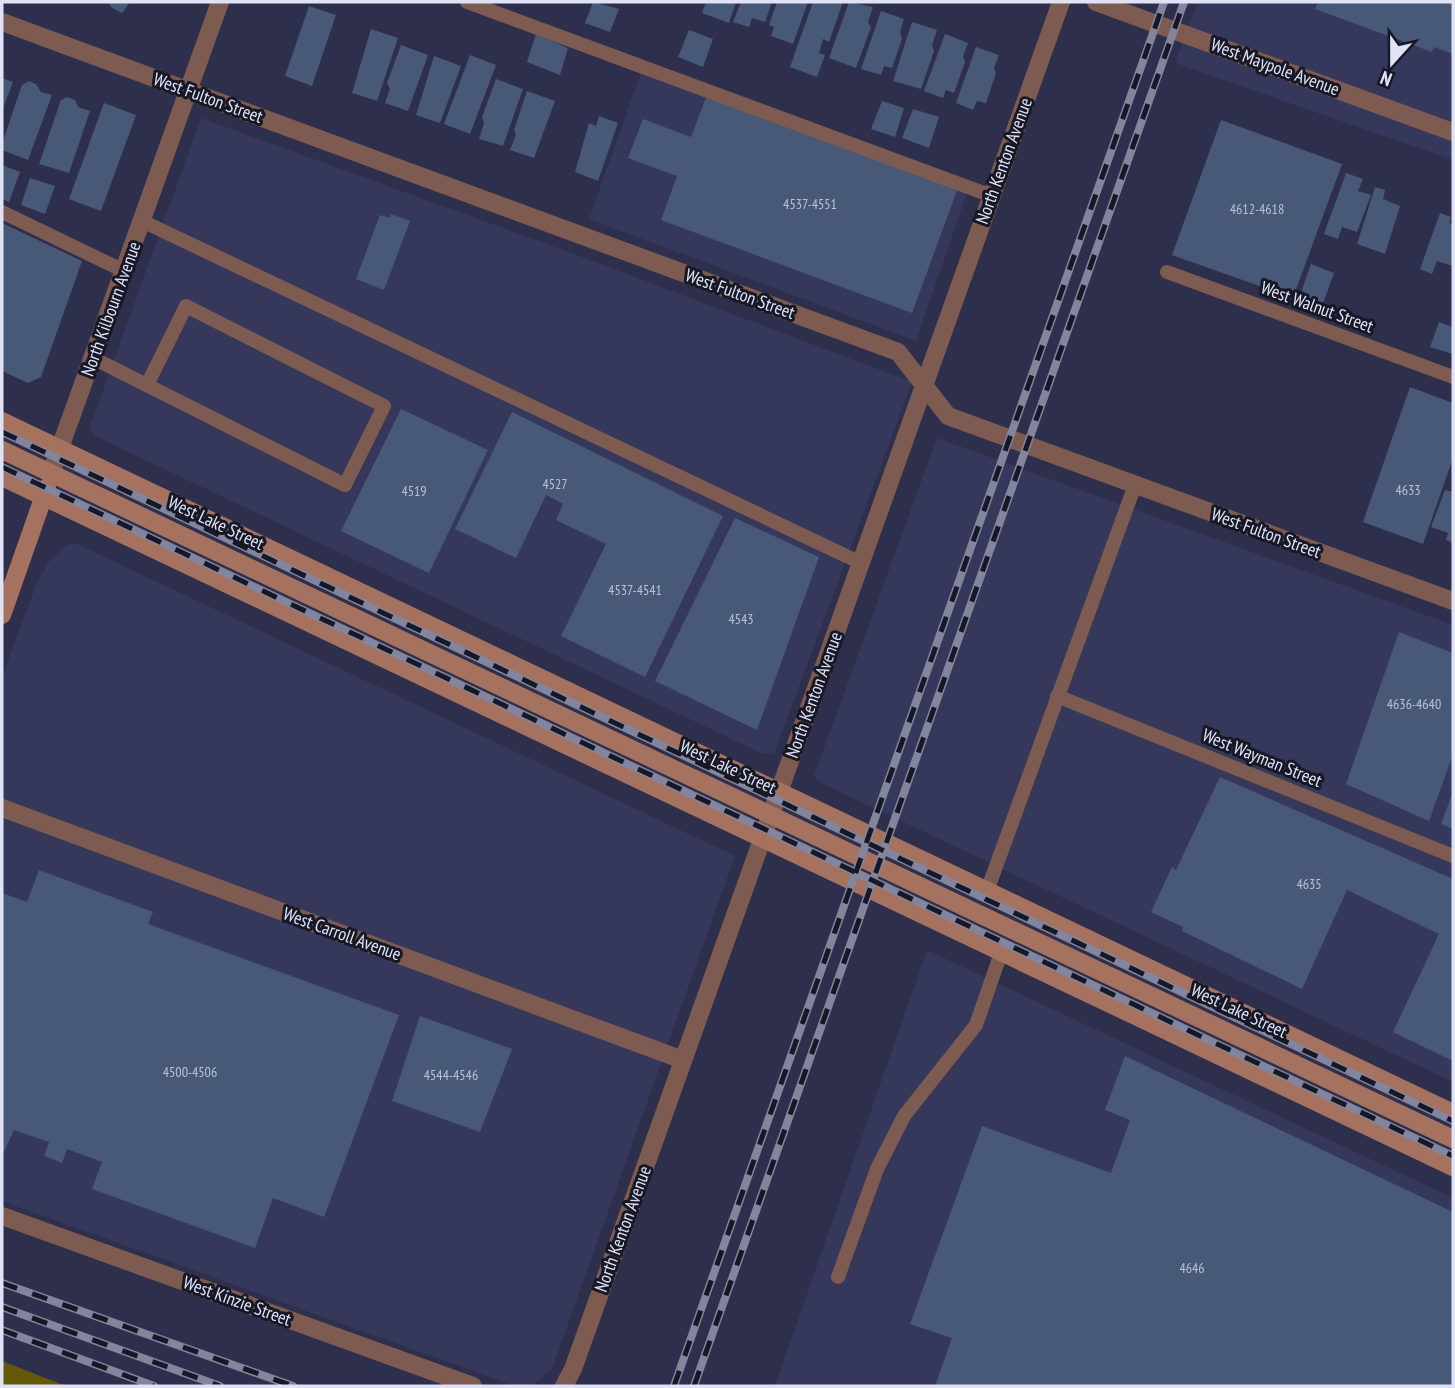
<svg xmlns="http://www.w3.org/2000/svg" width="1455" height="1388" viewBox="0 0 1455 1388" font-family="'PT Sans Narrow',sans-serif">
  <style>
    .built { fill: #36385b }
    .green { fill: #645909 }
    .building { fill: #475976 }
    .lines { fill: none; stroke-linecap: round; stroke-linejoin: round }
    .lane { stroke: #7d5b50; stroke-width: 14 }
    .street { stroke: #7d5b50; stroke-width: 18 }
    .secondary { stroke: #a67260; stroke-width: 18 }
    .rail-casing { stroke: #83859e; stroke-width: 8 }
    .rail { stroke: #171826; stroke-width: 5; stroke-dasharray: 16; stroke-linecap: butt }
    .labels { text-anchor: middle; stroke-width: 6; stroke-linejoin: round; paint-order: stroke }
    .number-label { font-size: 14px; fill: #bac0d6 }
    .street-label { font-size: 18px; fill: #e0e3f6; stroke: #171826 }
  </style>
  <rect width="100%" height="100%" fill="#2d2f4c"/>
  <g class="built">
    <polygon points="1198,2 1453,2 1453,160 1175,63"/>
    <polygon points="643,67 969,187 916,341 589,219"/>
    <polygon points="201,118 577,255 912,382 774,754 761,753 95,436 90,427"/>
    <polygon points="937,438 1453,625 1453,1082 819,782 814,776"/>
    <polygon points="75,543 735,856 552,1369 533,1385 514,1386 2,1201 2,677 38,580 50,560 66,546"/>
    <polygon points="927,950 1453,1198 1453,1386 775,1386"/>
  </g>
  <polygon class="green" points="2,1361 66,1386 2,1386"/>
  <g class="building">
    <polygon points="108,2 130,2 122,13 112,8"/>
    <polygon points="593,2 619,9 610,32 585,23"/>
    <polygon points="706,2 736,2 729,23 702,13"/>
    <polygon points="741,2 772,2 765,22 752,18 749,27 733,22"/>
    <polygon points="777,2 808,2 793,44 771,36 774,27 769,25"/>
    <polygon points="813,2 843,2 829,42 823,39 819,53 825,55 817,77 790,67"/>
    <polygon points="849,2 873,7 868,22 871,27 856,68 829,58"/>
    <polygon points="1318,2 1453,2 1453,54 1434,47 1432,52 1315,9"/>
    <polygon points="309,6 336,15 312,86 285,76"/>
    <polygon points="881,11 904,19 900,32 902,39 892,68 884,66 881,75 861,69"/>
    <polygon points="912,22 937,30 932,45 934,51 921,89 893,81"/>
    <polygon points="371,29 398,38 377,101 352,93"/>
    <polygon points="689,30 713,39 703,67 678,57"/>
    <polygon points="536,34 568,48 560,75 527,62"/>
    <polygon points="945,34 968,43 963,56 965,62 954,93 946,90 943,98 924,91"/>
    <polygon points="401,45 428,55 408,111 385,103 390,89 387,83"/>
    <polygon points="976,47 999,55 994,68 996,73 986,103 977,101 973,110 956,103"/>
    <polygon points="470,55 496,65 470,134 444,124"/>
    <polygon points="434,56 461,66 440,123 416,115"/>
    <polygon points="2,78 13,82 2,111"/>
    <polygon points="496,79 523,89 503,146 479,139 484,123 482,117"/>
    <polygon points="29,81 36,84 41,92 52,95 28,160 2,150 2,144 22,85"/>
    <polygon points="527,91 555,101 534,158 510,150 516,135 514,130"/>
    <polygon points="707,95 958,188 912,313 661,220 677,176 628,158 643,119 691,137"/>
    <polygon points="67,97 75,100 78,107 90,111 69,173 39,164 61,100"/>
    <polygon points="882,101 904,108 895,137 871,129"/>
    <polygon points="104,103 136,115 101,211 69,199"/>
    <polygon points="913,109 939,117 929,148 902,138"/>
    <polygon points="599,116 618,123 598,181 575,172 589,123 596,126"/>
    <polygon points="1221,120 1342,164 1293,298 1172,255"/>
    <polygon points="2,165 20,172 9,202 2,199"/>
    <polygon points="1346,173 1363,179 1358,191 1371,195 1357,232 1342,227 1338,239 1324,234"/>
    <polygon points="30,178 55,186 45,214 21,205"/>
    <polygon points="1375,187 1385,190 1383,199 1400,206 1385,254 1357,244"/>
    <polygon points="1440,213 1451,217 1449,223 1453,225 1453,263 1452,266 1437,261 1432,274 1420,269"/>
    <polygon points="391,214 410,221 384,290 356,279 380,215 390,218"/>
    <polygon points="2,223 82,261 41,377 28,383 2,371"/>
    <polygon points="1311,264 1334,273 1322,306 1299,298"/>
    <polygon points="1439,322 1453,327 1453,354 1430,347"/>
    <polygon points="1410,387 1453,403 1453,458 1423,544 1363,522"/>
    <polygon points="401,409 488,450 429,573 341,531"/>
    <polygon points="512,412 723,516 645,677 561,636 606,544 556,520 563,504 546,495 516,558 455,529"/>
    <polygon points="1445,490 1453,492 1453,543 1446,540 1448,533 1431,527"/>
    <polygon points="735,518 819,557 757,730 655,681"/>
    <polygon points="1399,632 1453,653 1453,754 1429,821 1346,784"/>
    <polygon points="1220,777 1453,879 1453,1061 1393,1032 1439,934 1347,890 1302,989 1182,931 1183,927 1151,912 1172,867 1176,870"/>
    <polygon points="1453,792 1453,829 1441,824"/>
    <polygon points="39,870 153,912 148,924 399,1015 324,1217 273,1198 255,1248 92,1189 102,1162 67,1149 62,1163 44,1156 49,1142 14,1130 2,1156 2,893 27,902"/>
    <polygon points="420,1016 512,1049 480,1132 392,1101"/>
    <polygon points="1125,1056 1453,1212 1453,1386 935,1386 952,1338 910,1324 982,1126 1111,1173 1130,1120 1105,1110"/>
  </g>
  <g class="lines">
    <g class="lane">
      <polyline points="467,2 992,196"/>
      <polyline points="2,212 124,271"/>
      <polyline points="142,221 861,563"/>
      <polyline points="1167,272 1453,377"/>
      <polyline points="93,358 345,485 384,406 186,306 147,385"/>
      <polyline points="1057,696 1453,856"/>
      <polyline points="987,891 1135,485"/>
      <polyline points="838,1277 877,1169 904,1116 976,1025 1001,953"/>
    </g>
    <g class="street">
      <polyline points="1096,2 1453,132"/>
      <polyline points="2,22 898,352 948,416 1453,601"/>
      <polyline points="51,473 220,2"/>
      <polyline points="2,808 683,1060"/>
      <polyline points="2,1216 473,1386"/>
      <polyline points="564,1386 573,1369 1061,2"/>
    </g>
    <g class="secondary">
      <polyline points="2,421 1453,1113"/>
      <polyline points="2,450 1453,1139"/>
      <polyline points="2,477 1453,1167"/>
      <polyline points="2,615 47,487"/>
    </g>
    <g class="rail-casing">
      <g id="rail">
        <polyline points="2,432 1453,1121"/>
        <polyline points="2,467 1453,1156"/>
        <polyline points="2,1283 293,1386"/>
        <polyline points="2,1307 220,1386"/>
        <polyline points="2,1330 154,1386"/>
        <polyline points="674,1386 1164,2"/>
        <polyline points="694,1386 1184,2"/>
      </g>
    </g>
    <use href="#rail" class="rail"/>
  </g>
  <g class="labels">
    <g class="number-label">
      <text x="810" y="209">4537-4551</text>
      <text x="1257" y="214">4612-4618</text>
      <text x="555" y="489">4527</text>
      <text x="1408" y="495">4633</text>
      <text x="414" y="496">4519</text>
      <text x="635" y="595">4537-4541</text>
      <text x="741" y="624">4543</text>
      <text x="1414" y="709">4636-4640</text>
      <text x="1309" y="889">4635</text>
      <text x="190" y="1077">4500-4506</text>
      <text x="451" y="1080">4544-4546</text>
      <text x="1192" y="1273">4646</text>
    </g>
    <g class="street-label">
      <text transform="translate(1275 67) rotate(20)" y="6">West Maypole Avenue</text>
      <text transform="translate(208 98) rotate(20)" y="6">West Fulton Street</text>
      <text transform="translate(1004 161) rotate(-70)" y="6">North Kenton Avenue</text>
      <text transform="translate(740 294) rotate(20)" y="6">West Fulton Street</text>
      <text transform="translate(1317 307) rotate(20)" y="6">West Walnut Street</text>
      <text transform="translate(111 309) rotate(-70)" y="6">North Kilbourn Avenue</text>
      <text transform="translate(216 523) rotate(25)" y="6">West Lake Street</text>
      <text transform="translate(1266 533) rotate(20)" y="6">West Fulton Street</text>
      <text transform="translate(814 695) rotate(-70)" y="6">North Kenton Avenue</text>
      <text transform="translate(1262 758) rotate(22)" y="6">West Wayman Street</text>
      <text transform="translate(728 767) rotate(25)" y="6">West Lake Street</text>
      <text transform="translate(342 934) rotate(20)" y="6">West Carroll Avenue</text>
      <text transform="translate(1239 1011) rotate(25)" y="6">West Lake Street</text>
      <text transform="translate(623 1229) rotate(-70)" y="6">North Kenton Avenue</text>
      <text transform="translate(237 1301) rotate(20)" y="6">West Kinzie Street</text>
    </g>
  </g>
  <rect width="1455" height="1388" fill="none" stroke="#e0e3f6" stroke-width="7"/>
  <g transform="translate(1392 63) rotate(201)" stroke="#171826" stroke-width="5" paint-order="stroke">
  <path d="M0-5L12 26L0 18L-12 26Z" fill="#e0e3f6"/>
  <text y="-10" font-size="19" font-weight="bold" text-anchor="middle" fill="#e0e3f6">N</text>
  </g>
</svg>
